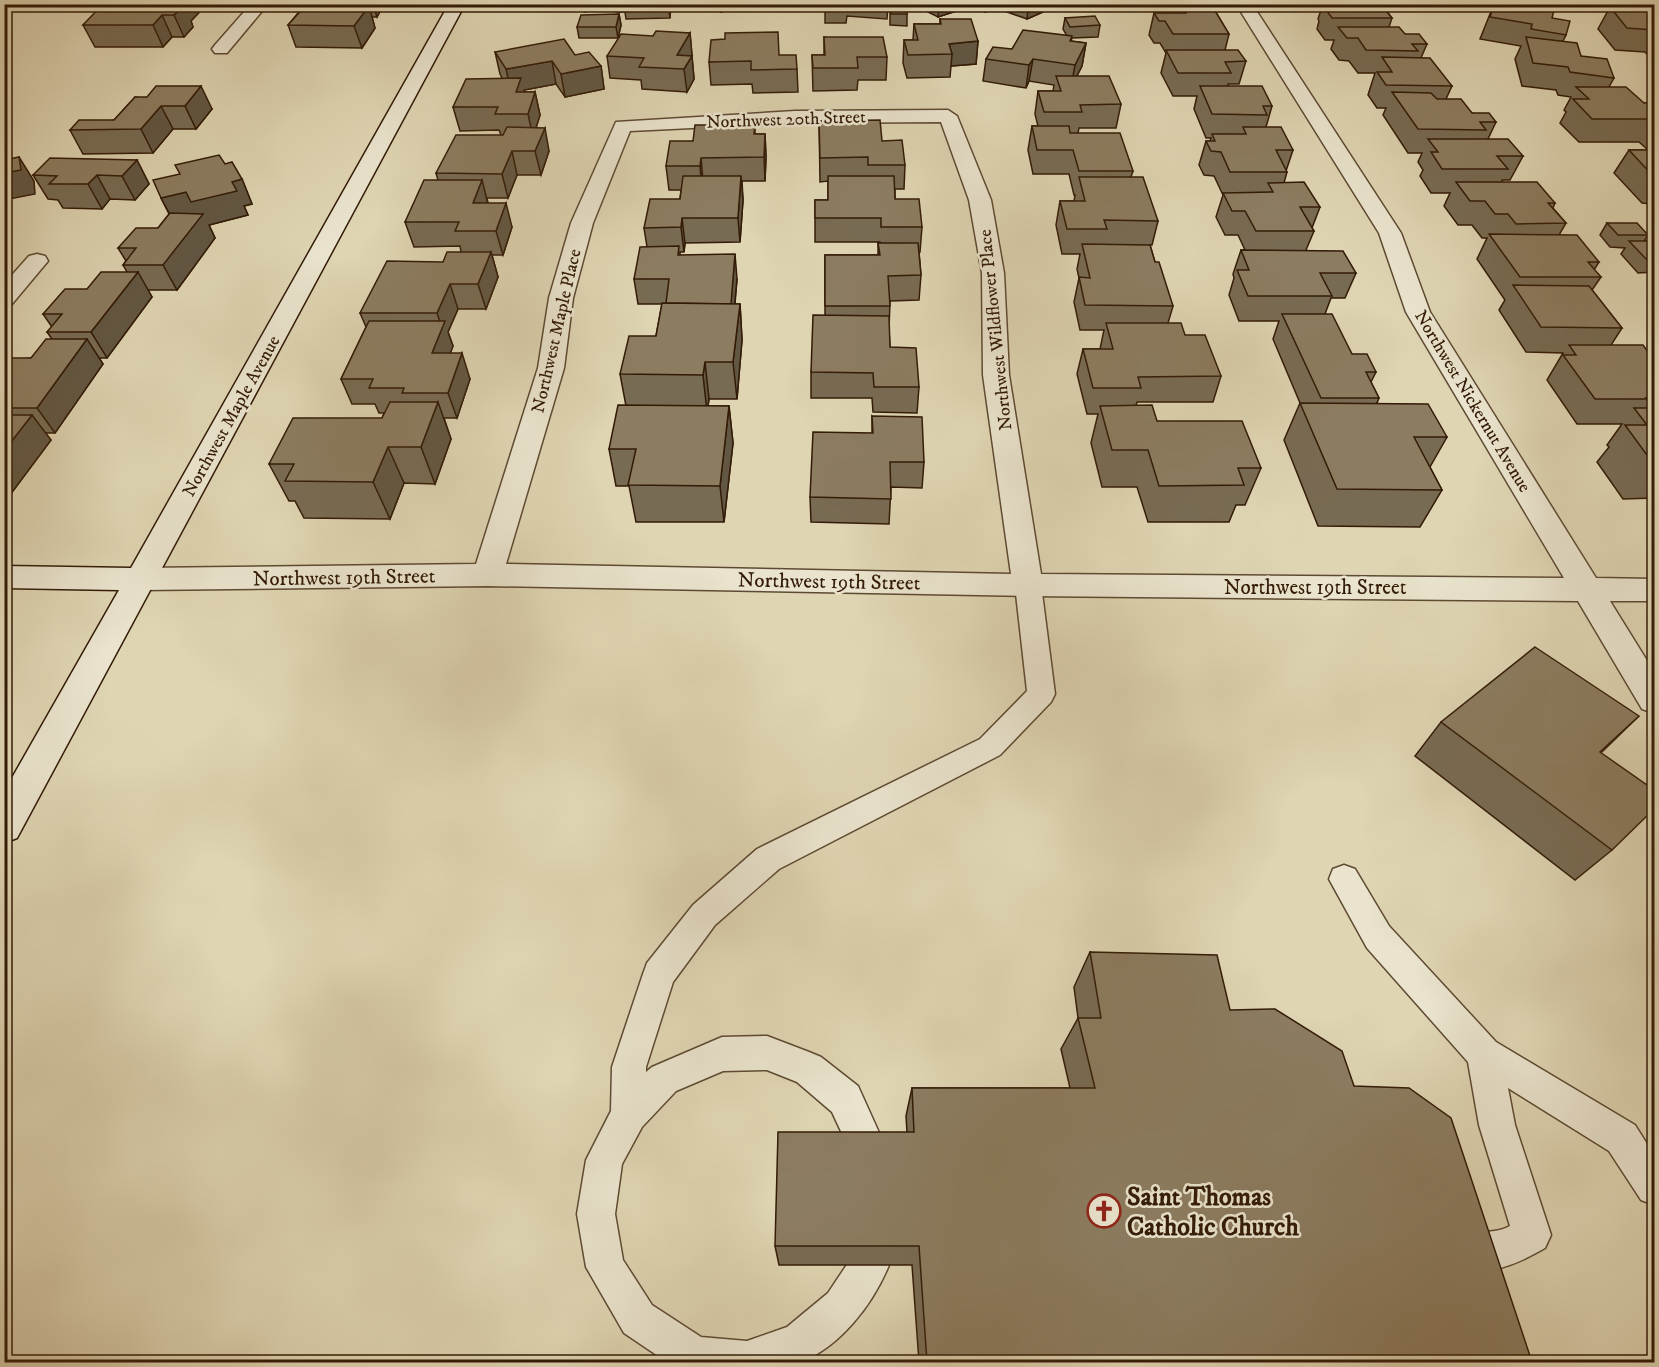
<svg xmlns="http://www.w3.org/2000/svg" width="1659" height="1367" viewBox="0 0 1659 1367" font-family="'IM FELL DW Pica',serif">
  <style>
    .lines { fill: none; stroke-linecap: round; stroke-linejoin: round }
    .lane-casing { stroke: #5e4a32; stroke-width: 3 }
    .street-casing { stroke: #5e4a32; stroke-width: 3 }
    .secondary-casing { stroke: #331b07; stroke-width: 3 }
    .lane { fill: #eae4ce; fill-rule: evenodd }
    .street { fill: #eae4ce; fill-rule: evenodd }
    .secondary { fill: #eae4ce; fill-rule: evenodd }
    .wall { fill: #786b53; stroke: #331b07; stroke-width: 1.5 }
    .shaded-wall { fill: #625743; stroke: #331b07; stroke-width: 1.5 }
    .building { fill: #8c7c60; stroke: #331b07; stroke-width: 1.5 }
    .labels { text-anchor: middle; stroke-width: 5; stroke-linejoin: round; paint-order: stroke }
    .far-street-label { font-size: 18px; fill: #331b07; stroke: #eae4ce }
    .street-label { font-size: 21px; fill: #331b07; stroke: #eae4ce }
    .near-poi-label { font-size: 26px; font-weight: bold; fill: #331b07; stroke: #eae4ce; text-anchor: start }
  </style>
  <rect width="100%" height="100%" fill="#dfd5b3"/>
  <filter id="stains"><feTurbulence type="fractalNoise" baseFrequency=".00333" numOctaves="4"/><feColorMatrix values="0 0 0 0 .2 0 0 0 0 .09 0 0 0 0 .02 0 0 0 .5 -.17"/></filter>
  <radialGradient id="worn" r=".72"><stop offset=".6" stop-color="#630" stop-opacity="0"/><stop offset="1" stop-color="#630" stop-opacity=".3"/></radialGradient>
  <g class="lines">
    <g class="lane-casing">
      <g id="lane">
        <path d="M 1028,576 L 1037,579 L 1041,585 L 1055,694 L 1051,702 L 1000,755 L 779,869 L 715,925 L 673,982 L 646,1067 L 646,1072 L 652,1067 L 722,1037 L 767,1036 L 809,1052 L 821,1057 L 858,1086 L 890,1157 L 885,1170 L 872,1175 L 859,1170 L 832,1112 L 797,1082 L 767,1070 L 723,1071 L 676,1091 L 642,1127 L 622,1164 L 615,1214 L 623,1260 L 652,1305 L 701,1337 L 747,1341 L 787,1327 L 828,1293 L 856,1251 L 870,1246 L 884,1251 L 889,1265 C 873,1304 841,1346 801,1362 L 667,1362 L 624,1333 L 586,1267 L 577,1214 L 586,1160 L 611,1111 L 612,1067 L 643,974 L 647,963 L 693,905 L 757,849 L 980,739 L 1027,691 L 1015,585 L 1019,579 Z"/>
        <path d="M 1344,865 L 1355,869 L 1389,926 L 1496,1042 L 1635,1125 L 1654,1155 L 1654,1205 L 1641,1200 L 1609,1151 L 1508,1088 L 1515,1125 L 1551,1235 L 1545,1248 C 1512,1267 1482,1279 1444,1264 L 1439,1250 L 1444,1236 C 1466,1228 1490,1237 1510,1226 L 1479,1125 L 1468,1062 L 1367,948 L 1329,879 L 1333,869 Z"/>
      </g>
    </g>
    <g class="street-casing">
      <g id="street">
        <polygon points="251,4 268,4 227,53 215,53 212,49 215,45"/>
        <path d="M 1236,4 L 1252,4 L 1401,233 L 1430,312 L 1596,578 L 1654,579 L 1654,601 L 1610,601 L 1654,672 L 1654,713 L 1642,709 L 1578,601 L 1028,596 L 488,586 L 141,590 L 130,587 L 126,579 L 130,571 L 141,568 L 476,564 L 538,368 L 549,298 L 571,223 L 616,122 L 795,111 L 948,110 L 957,116 L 991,200 L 1004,273 L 1009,375 L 1041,574 L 1564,578 L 1406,312 L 1379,233 ZM 941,122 L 969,200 L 982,273 L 983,375 L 1011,574 L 506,564 L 564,368 L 573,298 L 593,223 L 630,131 L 795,123 Z"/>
        <polygon points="37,254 45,256 48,261 12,304 4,306 4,284 29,256"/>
      </g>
    </g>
    <g class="secondary-casing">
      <polygon id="secondary" points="449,4 465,4 17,838 4,843 4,792 119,590 4,588 4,566 131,568"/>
    </g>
    <use href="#lane" class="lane"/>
    <use href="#street" class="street"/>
    <use href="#secondary" class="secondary"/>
  </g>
  <g class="wall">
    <polygon points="108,4 207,4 191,21 193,27 184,37 172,37 163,47 95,47 83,25"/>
    <polygon points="304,4 384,4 377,17 372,17 375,28 362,48 296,47 288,25 304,6"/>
    <polygon points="549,4 598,4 586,12"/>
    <polygon points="615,4 671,4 670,18 626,19 625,12 616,12"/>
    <polygon points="704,4 748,4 721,12"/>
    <polygon points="825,4 888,4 887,19 847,16 846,23 825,23"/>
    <polygon points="890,4 907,14 907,26 890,25"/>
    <polygon points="912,4 1006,4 1006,6 985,12 972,6 938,17"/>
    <polygon points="1008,4 1044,4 1043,12 1027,19 1007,12"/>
    <polygon points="1118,4 1211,4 1229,34 1225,50 1246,61 1239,84 1228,84 1228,86 1272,106 1266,127 1293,150 1286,171 1287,172 1284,183 1320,207 1312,228 1314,231 1306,250 1356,273 1345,298 1331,298 1325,314 1352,354 1376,372 1371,382 1379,398 1377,403 1447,437 1430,467 1442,490 1420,527 1318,526 1284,440 1300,403 1273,339 1279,321 1239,321 1229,295 1234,278 1233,274 1241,250 1245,250 1238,235 1225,235 1216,217 1223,195 1214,176 1204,175 1199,165 1206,141 1210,141 1211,138 1206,138 1194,109 1197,96 1173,96 1161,73 1166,53 1160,43 1154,43 1149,35 1154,13 1180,13 1180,12 1165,13 1162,8 1122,10"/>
    <polygon points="1323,4 1412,4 1409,10 1386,10 1392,18 1389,27 1427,44 1421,58 1452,86 1446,99 1472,113 1496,122 1488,139 1523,156 1510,180 1502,180 1502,182 1555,203 1553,208 1566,223 1559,235 1599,262 1594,270 1601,277 1592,290 1622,328 1611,345 1654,360 1654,498 1623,499 1597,462 1609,447 1607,445 1622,424 1577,424 1547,380 1563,353 1526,352 1499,310 1505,300 1477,259 1487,238 1482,238 1472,225 1458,225 1444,206 1450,193 1431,193 1420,176 1423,170 1418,162 1422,153 1408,153 1383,115 1386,108 1377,108 1368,95 1375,73 1358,73 1349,61 1339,60 1331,49 1334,40 1325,40 1317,29 1319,21 1318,19"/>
    <polygon points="1494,4 1546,4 1552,18 1566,35 1563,41 1581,56 1614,78 1609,87 1644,103 1654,103 1654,149 1647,149 1639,142 1579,142 1560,123 1566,112 1564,110 1571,97 1558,95 1556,90 1522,86 1515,59 1521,46 1480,39"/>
    <polygon points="1610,7 1654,10 1654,61 1653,61 1645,52 1615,50 1598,29"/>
    <polygon points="619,14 621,25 618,38 579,38 577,27"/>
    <polygon points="1065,18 1100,25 1098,37 1072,38 1071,41 1086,43 1082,66 1077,76 1121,104 1116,128 1079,128 1078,133 1133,171 1131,177 1158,221 1152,245 1150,245 1155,262 1173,306 1168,323 1185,335 1221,376 1213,402 1137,402 1136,406 1157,421 1261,468 1245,505 1236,505 1229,522 1148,522 1137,487 1102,487 1091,443 1098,414 1087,414 1077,374 1083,349 1100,349 1104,330 1080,330 1074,302 1079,278 1077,269 1080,254 1062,254 1056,225 1060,201 1074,201 1075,195 1074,195 1069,174 1033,174 1028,150 1032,126 1038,126 1035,114 1038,91 1053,91 1054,85 1029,81 1026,88 983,81 986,59 1012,49 1067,36 1063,29"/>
    <polygon points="940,19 978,41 976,64 951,66 950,77 907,78 903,63 904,40 913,40 914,24 940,24"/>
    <polygon points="690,33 694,79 687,92 642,89 641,80 610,78 607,56 653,36"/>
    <polygon points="824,37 887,57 886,80 858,80 857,90 813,91 812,55 824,55"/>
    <polygon points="495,52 575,55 601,66 604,89 565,97 556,84 524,90 524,92 535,92 540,115 536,128 549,151 541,175 517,175 508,198 487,198 488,203 512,227 503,255 492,255 498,277 486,309 458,309 448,332 453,346 450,353 470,379 457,418 444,418 451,439 435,484 404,483 390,519 304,518 295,501 289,501 269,464 382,418 384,413 379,413 375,404 352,404 341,379 366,327 360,313 443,262 461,252 460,246 414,247 405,222 438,180 436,173 501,135 499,130 460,131 453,107 502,78 500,74"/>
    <polygon points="779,55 797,69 798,92 753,93 752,84 711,85 709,62"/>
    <polygon points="135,97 212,109 196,129 173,129 153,153 83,154 70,130 114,120"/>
    <polygon points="819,121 882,141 905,165 904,189 895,189 895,199 922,227 920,252 919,252 921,275 919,300 890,301 889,330 890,347 919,387 917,413 873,412 872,398 811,398 811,372 825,315 825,255 878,255 878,243 880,243 880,242 815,242 815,200 828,200 828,181 820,182"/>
    <polygon points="755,125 755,134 765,134 766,157 765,181 742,181 743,200 740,242 685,243 684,252 680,252 680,255 737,279 735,304 740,304 742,340 737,399 709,399 708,406 729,406 733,443 724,522 636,522 629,486 616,486 609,449 626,406 620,374 656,336 662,304 638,304 634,279 647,247 644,228 680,199 681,190 669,190 666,166 693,141"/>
    <polygon points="1629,150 1654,150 1654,207 1651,204 1642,203 1614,173"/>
    <polygon points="137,160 149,184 135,200 110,199 102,209 63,208 58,200 48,199 33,175"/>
    <polygon points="225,164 242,179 252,204 244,206 248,215 209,225 215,238 177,290 148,290 152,297 107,358 99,358 103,364 55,433 45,433 51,440 4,503 4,361 31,358 52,339 47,332 52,327 43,314 127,272 123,265 126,261 118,248 158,228 169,214 161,198"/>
    <polygon points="1607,223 1648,235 1644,241 1654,241 1654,272 1638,273 1621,254 1625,248 1610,247 1600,235"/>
    <polygon points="872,416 924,462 922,488 891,487 889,524 811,522 810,497 872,433"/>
    <polygon points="1441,722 1601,752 1612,850 1575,880 1415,756"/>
    <polygon points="1090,952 1230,1010 1354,1086 1532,1362 919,1362 912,1265 779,1265 775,1246 907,1132 906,1116 912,1088 1070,1088 1061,1049 1078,1018 1074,987"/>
  </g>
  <g class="shaded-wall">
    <polygon points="183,4 207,4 191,21 193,27 184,37 174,15 184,5"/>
    <polygon points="373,4 384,4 377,17"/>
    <polygon points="585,4 598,4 586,12"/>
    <polygon points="668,4 671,4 670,18"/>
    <polygon points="720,4 748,4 721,12"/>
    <polygon points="939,4 972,4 972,6 938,17"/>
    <polygon points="986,4 1006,4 1006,6 985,12"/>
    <polygon points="1037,4 1044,4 1043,12 1027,19 1028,8"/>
    <polygon points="369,6 375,28 362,48 354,26"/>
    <polygon points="619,14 621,25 618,38 616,27"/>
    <polygon points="162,15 172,37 163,47 153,25"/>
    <polygon points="690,33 692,55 684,69 677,55"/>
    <polygon points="978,41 976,64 951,66 952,54 949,44"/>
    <polygon points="1086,43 1082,66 1071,87 1075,65"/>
    <polygon points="692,56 694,79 687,92 684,69"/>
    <polygon points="1033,59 1029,81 1026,88 1029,65"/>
    <polygon points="552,61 556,84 524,90 526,101 511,92 506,69"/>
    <polygon points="601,66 604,89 565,97 561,74"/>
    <polygon points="201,86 212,109 196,129 185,106"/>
    <polygon points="535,92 540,115 533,137 528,114"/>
    <polygon points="161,106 173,129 153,153 141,129"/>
    <polygon points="545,128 549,151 541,175 535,151"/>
    <polygon points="765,134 766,157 765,181 764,157"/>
    <polygon points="512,151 517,175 508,198 502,174"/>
    <polygon points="19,157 34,181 35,194 9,199 10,209 4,211 4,173"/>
    <polygon points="701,158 703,181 702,190 700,166"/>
    <polygon points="137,160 149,184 135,200 122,176"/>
    <polygon points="97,175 110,199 102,209 88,184"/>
    <polygon points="741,176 743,200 740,242 738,218"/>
    <polygon points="242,179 252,204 244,206 248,215 209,225 215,238 177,290 163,265 174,222 161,198"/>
    <polygon points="482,180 488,204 473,203"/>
    <polygon points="506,203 512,227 503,255 496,231"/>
    <polygon points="682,218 685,243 684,252 681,227"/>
    <polygon points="491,252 498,277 486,309 478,284"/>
    <polygon points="735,254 737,279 732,332 730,307"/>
    <polygon points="138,272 152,297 107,358 91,332"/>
    <polygon points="450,284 458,309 448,332 453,346 441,379 432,353 442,328 437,313"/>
    <polygon points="740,304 742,340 737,399 733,362"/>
    <polygon points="87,339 103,364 55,433 37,408"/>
    <polygon points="462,353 470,379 457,418 448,393"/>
    <polygon points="705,362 709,399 707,412 703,375"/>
    <polygon points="438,402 451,439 435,484 421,447"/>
    <polygon points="729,406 733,443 724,522 720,486"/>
    <polygon points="32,415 51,440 4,503 4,451"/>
    <polygon points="388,447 404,483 390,519 373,482"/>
    <polygon points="1639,716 1604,750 1566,785 1600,752"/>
  </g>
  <g class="building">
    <polygon points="890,4 907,4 907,14 891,14"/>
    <polygon points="1018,4 1037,4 1028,8"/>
    <polygon points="1182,4 1211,4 1229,34 1173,34 1165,21 1159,21 1154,13 1186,13"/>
    <polygon points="1331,4 1380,4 1392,18 1332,18 1324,7 1334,7"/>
    <polygon points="1494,4 1546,4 1555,6 1552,18 1570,21 1566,35 1531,29 1532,24 1490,17"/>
    <polygon points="102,5 184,5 174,15 162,15 153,25 83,25"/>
    <polygon points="305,6 369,6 354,26 288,25"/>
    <polygon points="1610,7 1654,10 1654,30 1627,28"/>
    <polygon points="619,14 616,27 577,27 581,15"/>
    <polygon points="1095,16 1100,25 1070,27 1065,18"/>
    <polygon points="940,19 971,19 978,41 949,44 952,54 908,55 904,40 918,40 914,24 941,24"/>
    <polygon points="1338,27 1399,27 1405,34 1419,34 1427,44 1412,44 1418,51 1366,50 1358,38 1347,38"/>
    <polygon points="1023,30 1072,36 1070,41 1086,43 1075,65 1033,59 1029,65 986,59 993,47 1012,49"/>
    <polygon points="656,31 690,33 677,55 692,56 684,69 639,67 644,58 607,56 621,34 653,36"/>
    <polygon points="778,32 779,55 796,55 797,69 751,70 751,61 709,62 711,40 725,39 725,33"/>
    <polygon points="824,37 883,37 887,57 857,57 858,68 813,68 812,55 825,55"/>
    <polygon points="1526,37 1577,43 1581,56 1607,59 1614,78 1570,72 1568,67 1533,63"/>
    <polygon points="564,39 575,55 589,52 601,66 561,74 552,61 506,69 495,52"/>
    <polygon points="1166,50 1238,50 1246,61 1225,62 1231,73 1178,73"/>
    <polygon points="1382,57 1430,58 1452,86 1386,85 1377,72 1392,72"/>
    <polygon points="1056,76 1109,76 1121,104 1080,105 1082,112 1044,112 1038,91 1061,91"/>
    <polygon points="521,78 516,92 535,92 528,114 495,114 498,107 453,107 466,79"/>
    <polygon points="156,86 201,86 185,106 161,106 141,129 70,130 79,120 114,120 135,97 147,97"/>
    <polygon points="1200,86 1262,86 1272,106 1263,106 1267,115 1212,114"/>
    <polygon points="1576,87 1626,87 1644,103 1654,103 1654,119 1592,119 1573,99 1589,99"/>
    <polygon points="1392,92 1431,93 1437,99 1461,99 1472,113 1489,113 1496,122 1480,122 1486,130 1418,129"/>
    <polygon points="880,120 882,141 902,140 905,165 868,165 868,157 820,158 819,121"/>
    <polygon points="695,125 755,125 754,134 765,134 764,157 701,158 700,166 666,166 670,141 693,141"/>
    <polygon points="1032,126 1069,126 1070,133 1120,133 1133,171 1079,171 1073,150 1037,150"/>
    <polygon points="507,127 545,128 535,151 512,151 502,174 436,173 456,135 503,135"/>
    <polygon points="1243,127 1281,127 1293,150 1276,150 1287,172 1230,172 1221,152 1211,151 1206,141 1215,141 1212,134 1246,134"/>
    <polygon points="1428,139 1508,139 1523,156 1497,156 1508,169 1442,169 1431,152 1438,152"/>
    <polygon points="1629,150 1654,150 1654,177"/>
    <polygon points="219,155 225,164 232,162 242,179 232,182 237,191 191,202 186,192 161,198 153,180 180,174 175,165"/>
    <polygon points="19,157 21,170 4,173 4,160"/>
    <polygon points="50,158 137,160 122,176 97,175 88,184 49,184 57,176 33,175"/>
    <polygon points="683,176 741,176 738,218 682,218 681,227 644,228 650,199 680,199"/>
    <polygon points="828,176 894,176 895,199 919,199 922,227 881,227 881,218 815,218 815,200 828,200"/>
    <polygon points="1079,177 1143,177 1158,221 1104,220 1107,229 1067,229 1060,201 1085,201"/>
    <polygon points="424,180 482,180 473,203 506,203 496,231 455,231 459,222 405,222"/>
    <polygon points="1304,182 1320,207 1300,207 1314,231 1256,231 1245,211 1232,211 1223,193 1273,192 1268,183"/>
    <polygon points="1456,182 1537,182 1555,203 1548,203 1566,223 1516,224 1508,214 1495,214 1485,201 1470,201"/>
    <polygon points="170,213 203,214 163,265 123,265 136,248 118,248 136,228 158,228"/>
    <polygon points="1607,223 1637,223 1648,235 1618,235"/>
    <polygon points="1489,234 1577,235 1599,262 1588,262 1601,277 1520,277"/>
    <polygon points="1629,241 1654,241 1654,260 1647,260"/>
    <polygon points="878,243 918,243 921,275 888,276 890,306 825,306 825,255 880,255"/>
    <polygon points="1082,244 1150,245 1155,262 1159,262 1173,306 1085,305 1079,277 1090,278"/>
    <polygon points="679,246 678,255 735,254 731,304 666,303 669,279 634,279 640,247"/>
    <polygon points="1241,250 1343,251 1356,273 1320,273 1332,296 1248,296 1237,270 1249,270"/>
    <polygon points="447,252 491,252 478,284 450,284 437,313 360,313 387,261 443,262"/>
    <polygon points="101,272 138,272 91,332 47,332 62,314 43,314 65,289 87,289"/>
    <polygon points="1513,285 1589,286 1622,328 1541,327"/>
    <polygon points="662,303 740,304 733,362 705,362 703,375 620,374 629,336 656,336"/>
    <polygon points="1282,314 1332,314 1352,354 1367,354 1376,372 1366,372 1379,398 1321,398"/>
    <polygon points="813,315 889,316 890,347 916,348 919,387 874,387 873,373 811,372"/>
    <polygon points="369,321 445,321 432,353 462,353 448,393 402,393 404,388 369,388 373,379 341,379"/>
    <polygon points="1106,323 1181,323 1185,335 1205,335 1221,376 1138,377 1141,388 1093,388 1083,349 1113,349"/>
    <polygon points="46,339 87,339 37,408 4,408 4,361 7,358 31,358"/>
    <polygon points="1569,345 1643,345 1654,360 1654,398 1646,398 1645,399 1595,399 1563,355 1576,355"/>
    <polygon points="1646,398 1654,398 1654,462 1652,462 1625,425 1647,425 1634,408 1653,408"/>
    <polygon points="390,402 438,402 421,447 388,447 373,482 285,481 294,464 269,464 293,418 382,418"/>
    <polygon points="1300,403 1428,404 1447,437 1414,437 1442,490 1337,489"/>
    <polygon points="618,405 729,406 720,486 628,485 636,449 609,449"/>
    <polygon points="1152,405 1157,421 1242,421 1261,468 1238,468 1244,485 1159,486 1148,450 1112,450 1100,406"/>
    <polygon points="4,415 32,415 4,451"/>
    <polygon points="872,416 922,417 924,462 890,462 891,499 810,497 813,432 873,433"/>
    <polygon points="1535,647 1639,716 1600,752 1654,790 1654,809 1612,850 1441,722"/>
    <polygon points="1090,952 1217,955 1230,1010 1275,1009 1342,1051 1354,1086 1409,1088 1451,1118 1532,1362 927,1362 919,1246 775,1246 778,1132 914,1132 912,1088 1095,1088 1078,1018 1101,1018"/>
  </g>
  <defs>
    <g id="church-ring" transform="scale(1.725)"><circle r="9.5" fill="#eae4ce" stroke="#8f2418" stroke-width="1.5"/><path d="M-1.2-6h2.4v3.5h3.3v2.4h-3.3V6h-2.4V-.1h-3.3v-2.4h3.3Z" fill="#8f2418"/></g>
  </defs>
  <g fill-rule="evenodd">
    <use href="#church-ring" x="1104" y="1211"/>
  </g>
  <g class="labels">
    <g class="far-street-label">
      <text transform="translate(786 119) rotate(-2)" y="6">Northwest 20th Street</text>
      <text transform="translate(995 330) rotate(-96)" y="6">Northwest Wildflower Place</text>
      <text transform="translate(556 331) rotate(-77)" y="6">Northwest Maple Place</text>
      <text transform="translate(1473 401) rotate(59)" y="6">Northwest Nickernut Avenue</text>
      <text transform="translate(231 416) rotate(-61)" y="6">Northwest Maple Avenue</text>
    </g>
    <g class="street-label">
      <text transform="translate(344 577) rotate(-1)" y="7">Northwest 19th Street</text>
      <text transform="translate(829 581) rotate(1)" y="7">Northwest 19th Street</text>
      <text x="1315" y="594">Northwest 19th Street</text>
    </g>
    <g class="near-poi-label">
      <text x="1127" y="1205">Saint Thomas<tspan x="1127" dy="30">Catholic Church</tspan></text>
    </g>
  </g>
  <rect width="1659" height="1367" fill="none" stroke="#dfd5b3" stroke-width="24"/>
  <rect x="6" y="6" width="1647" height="1355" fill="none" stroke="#331b07" stroke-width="3"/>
  <rect x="12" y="12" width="1635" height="1343" fill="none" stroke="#331b07" stroke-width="1.5"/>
  <rect width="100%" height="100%" filter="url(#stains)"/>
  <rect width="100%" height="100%" fill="url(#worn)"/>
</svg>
